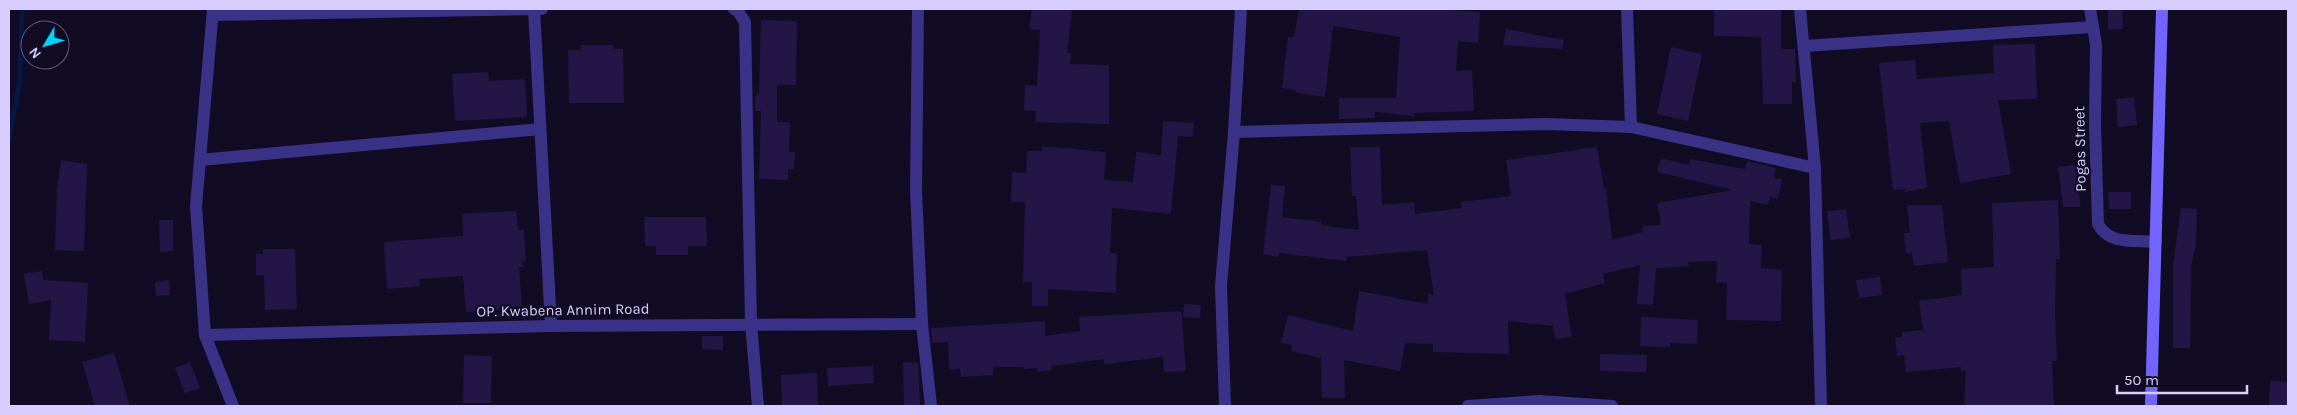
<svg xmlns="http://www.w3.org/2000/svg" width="2297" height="415" viewBox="0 0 2297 415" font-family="Karla,sans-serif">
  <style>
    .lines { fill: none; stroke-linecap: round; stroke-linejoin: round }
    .stream { stroke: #051844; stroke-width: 5 }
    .building { fill: #231646 }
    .street { stroke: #3a3287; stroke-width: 12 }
    .secondary { stroke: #7265ff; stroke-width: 12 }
    .labels { text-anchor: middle; stroke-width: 4.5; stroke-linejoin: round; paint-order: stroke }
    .street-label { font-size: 15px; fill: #d7ceff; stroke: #110c24 }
  </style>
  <rect width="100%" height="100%" fill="#110c24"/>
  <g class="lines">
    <polyline class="stream" points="9,140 20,79 22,9"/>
  </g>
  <g class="building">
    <polygon points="1032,9 1072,9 1067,53 1071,53 1070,64 1109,65 1109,124 1035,122 1036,111 1024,110 1025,85 1037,86 1040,30 1029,29"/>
    <polygon points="1299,9 1428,9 1480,12 1478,43 1458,41 1456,71 1472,70 1474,111 1414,113 1414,116 1375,112 1375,118 1339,119 1339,98 1396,98 1400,37 1333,26 1325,97 1296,93 1296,90 1282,88 1288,37 1294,37"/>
    <polygon points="1714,9 1781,9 1781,49 1795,49 1796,82 1792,82 1792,104 1763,104 1761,37 1714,36"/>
    <polygon points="2108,9 2122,9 2123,29 2108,30"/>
    <polygon points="761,20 797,21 796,85 777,85 777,122 790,122 789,152 795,152 794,170 788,169 788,180 759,179 761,111 755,111 755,95 759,95"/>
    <polygon points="1506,29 1564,40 1562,49 1503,45"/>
    <polygon points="2035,44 2037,99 1998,100 2011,174 1960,183 1949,121 1920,123 1927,188 1905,192 1905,189 1893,190 1879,63 1915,60 1917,79 1994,73 1993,45"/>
    <polygon points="581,45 613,45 613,49 623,49 624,103 569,103 568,50 581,50"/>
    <polygon points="1671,47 1702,54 1688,121 1657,114"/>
    <polygon points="488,72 489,81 525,79 527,117 455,121 452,74"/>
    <polygon points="2134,97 2137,125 2118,127 2116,99"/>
    <polygon points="1163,121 1194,123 1193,137 1178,136 1171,214 1112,208 1110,253 1117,253 1116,293 1048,289 1048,306 1032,306 1032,282 1023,282 1025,202 1011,202 1012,172 1026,173 1027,151 1042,151 1042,146 1106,152 1104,180 1133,182 1136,152 1161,155"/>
    <polygon points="1350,147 1380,147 1382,205 1414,202 1415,214 1462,208 1461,202 1511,196 1506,160 1597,147 1604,189 1606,188 1612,240 1643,232 1643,226 1661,225 1657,203 1733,190 1657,172 1661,158 1689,165 1690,159 1745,169 1747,161 1776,168 1774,178 1782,179 1778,199 1770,197 1768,205 1750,201 1749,244 1762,245 1761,268 1782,270 1781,321 1726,320 1727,283 1716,282 1717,261 1688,262 1689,266 1656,268 1653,305 1637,304 1640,265 1603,274 1605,283 1565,294 1572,337 1555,339 1553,326 1508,321 1509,354 1433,352 1433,344 1405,343 1400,371 1344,360 1345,398 1322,398 1321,358 1291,351 1292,345 1281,343 1288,315 1353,331 1359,291 1428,304 1428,294 1434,295 1427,250 1346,257 1346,261 1279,253 1278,257 1263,254 1271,185 1285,186 1282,217 1321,222 1321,225 1359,230 1356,196 1352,196"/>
    <polygon points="61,160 87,164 84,251 55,250 57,189"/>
    <polygon points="2075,165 2081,207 2063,207 2058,167"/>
    <polygon points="2108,192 2131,192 2131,209 2109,209"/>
    <polygon points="2058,200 2060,259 2056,259 2055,314 2057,361 2052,361 2054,406 1964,406 1966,371 1961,371 1961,367 1906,372 1904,355 1897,356 1895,338 1902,337 1902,332 1923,330 1919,301 1962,295 1961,269 1994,267 1992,203"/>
    <polygon points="1907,205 1942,205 1948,262 1914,266 1912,253 1906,253 1904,233 1910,233"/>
    <polygon points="2181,208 2197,209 2196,244 2191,266 2190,348 2173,348 2173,265"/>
    <polygon points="1846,209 1850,238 1830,240 1827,211"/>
    <polygon points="516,211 518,230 524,230 526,261 522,261 523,267 519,267 522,308 466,312 463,276 419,279 420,286 387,289 384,242 463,236 462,214"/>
    <polygon points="644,217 706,217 707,246 688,246 688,255 656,255 656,246 645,246"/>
    <polygon points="159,220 173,220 173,251 160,252"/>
    <polygon points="263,249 295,249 297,309 265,310 264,275 256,276 256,254 263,254"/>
    <polygon points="42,271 43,280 88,283 85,342 49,340 51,300 29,304 24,274"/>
    <polygon points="1880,277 1882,295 1859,298 1856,280"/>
    <polygon points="169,280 170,295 156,296 155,282"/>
    <polygon points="1184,304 1201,305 1200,318 1183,317"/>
    <polygon points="1181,311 1186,371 1164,372 1163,357 1104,364 1104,359 1051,366 1052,370 1038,372 1037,368 1024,369 1023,367 993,367 993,375 961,377 960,369 949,370 948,342 932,343 931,328 1045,321 1045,336 1080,331 1079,317"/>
    <polygon points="1641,317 1698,320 1697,344 1670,343 1670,347 1640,346"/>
    <polygon points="702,336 723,336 723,350 702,349"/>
    <polygon points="114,353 130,406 95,406 82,362"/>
    <polygon points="1600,354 1647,355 1646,372 1600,371"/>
    <polygon points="464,355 492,356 491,403 463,403"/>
    <polygon points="190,362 200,388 185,393 175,368"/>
    <polygon points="903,362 918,363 920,406 904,406"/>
    <polygon points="873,366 874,383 828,386 827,368"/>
    <polygon points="817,373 818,406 782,406 781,375"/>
    <polygon points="2270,381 2288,382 2288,406 2269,406"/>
  </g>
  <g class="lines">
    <g class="street">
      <polyline points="213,9 196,206 205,335 233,406"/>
      <polyline points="534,9 551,326"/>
      <polyline points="734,9 737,10 745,22 751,323 758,406"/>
      <polyline points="918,9 916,191 922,324 931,406"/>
      <polyline points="1627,9 1631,127"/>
      <polyline points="1800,9 1815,168 1821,406"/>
      <path d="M 2090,9 L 2096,45 L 2095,125 L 2098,224 C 2109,245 2133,240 2156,242"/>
      <polyline points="213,15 542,9"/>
      <polyline points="1804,46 2092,27"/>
      <polyline points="1234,132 1546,124 1631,127 1815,168"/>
      <polyline points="200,160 540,129"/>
      <polyline points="205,335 551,326 922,324"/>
      <polyline points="1225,406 1221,286 1234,132 1241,9"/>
      <polyline points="1468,406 1539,401 1612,406"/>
    </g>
    <polyline class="secondary" points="2151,406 2162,9"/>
  </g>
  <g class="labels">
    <g class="street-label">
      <text transform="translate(2080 149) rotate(-91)" y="5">Pogas Street</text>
      <text transform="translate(563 310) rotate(-1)" y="5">OP. Kwabena Annim Road</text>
    </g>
  </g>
  <rect width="2297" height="415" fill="none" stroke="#d7ceff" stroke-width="20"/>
  <g transform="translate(45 45) rotate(232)"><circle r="24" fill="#110c24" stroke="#605a7c"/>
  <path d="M0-4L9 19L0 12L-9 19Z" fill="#00d2f9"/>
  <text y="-8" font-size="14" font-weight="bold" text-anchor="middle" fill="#d7ceff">N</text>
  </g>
  <path d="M2117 385v8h130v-8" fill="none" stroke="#d7ceff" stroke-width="2.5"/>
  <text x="2124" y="385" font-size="15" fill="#d7ceff" stroke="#110c24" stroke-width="4" paint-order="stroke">50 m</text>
</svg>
